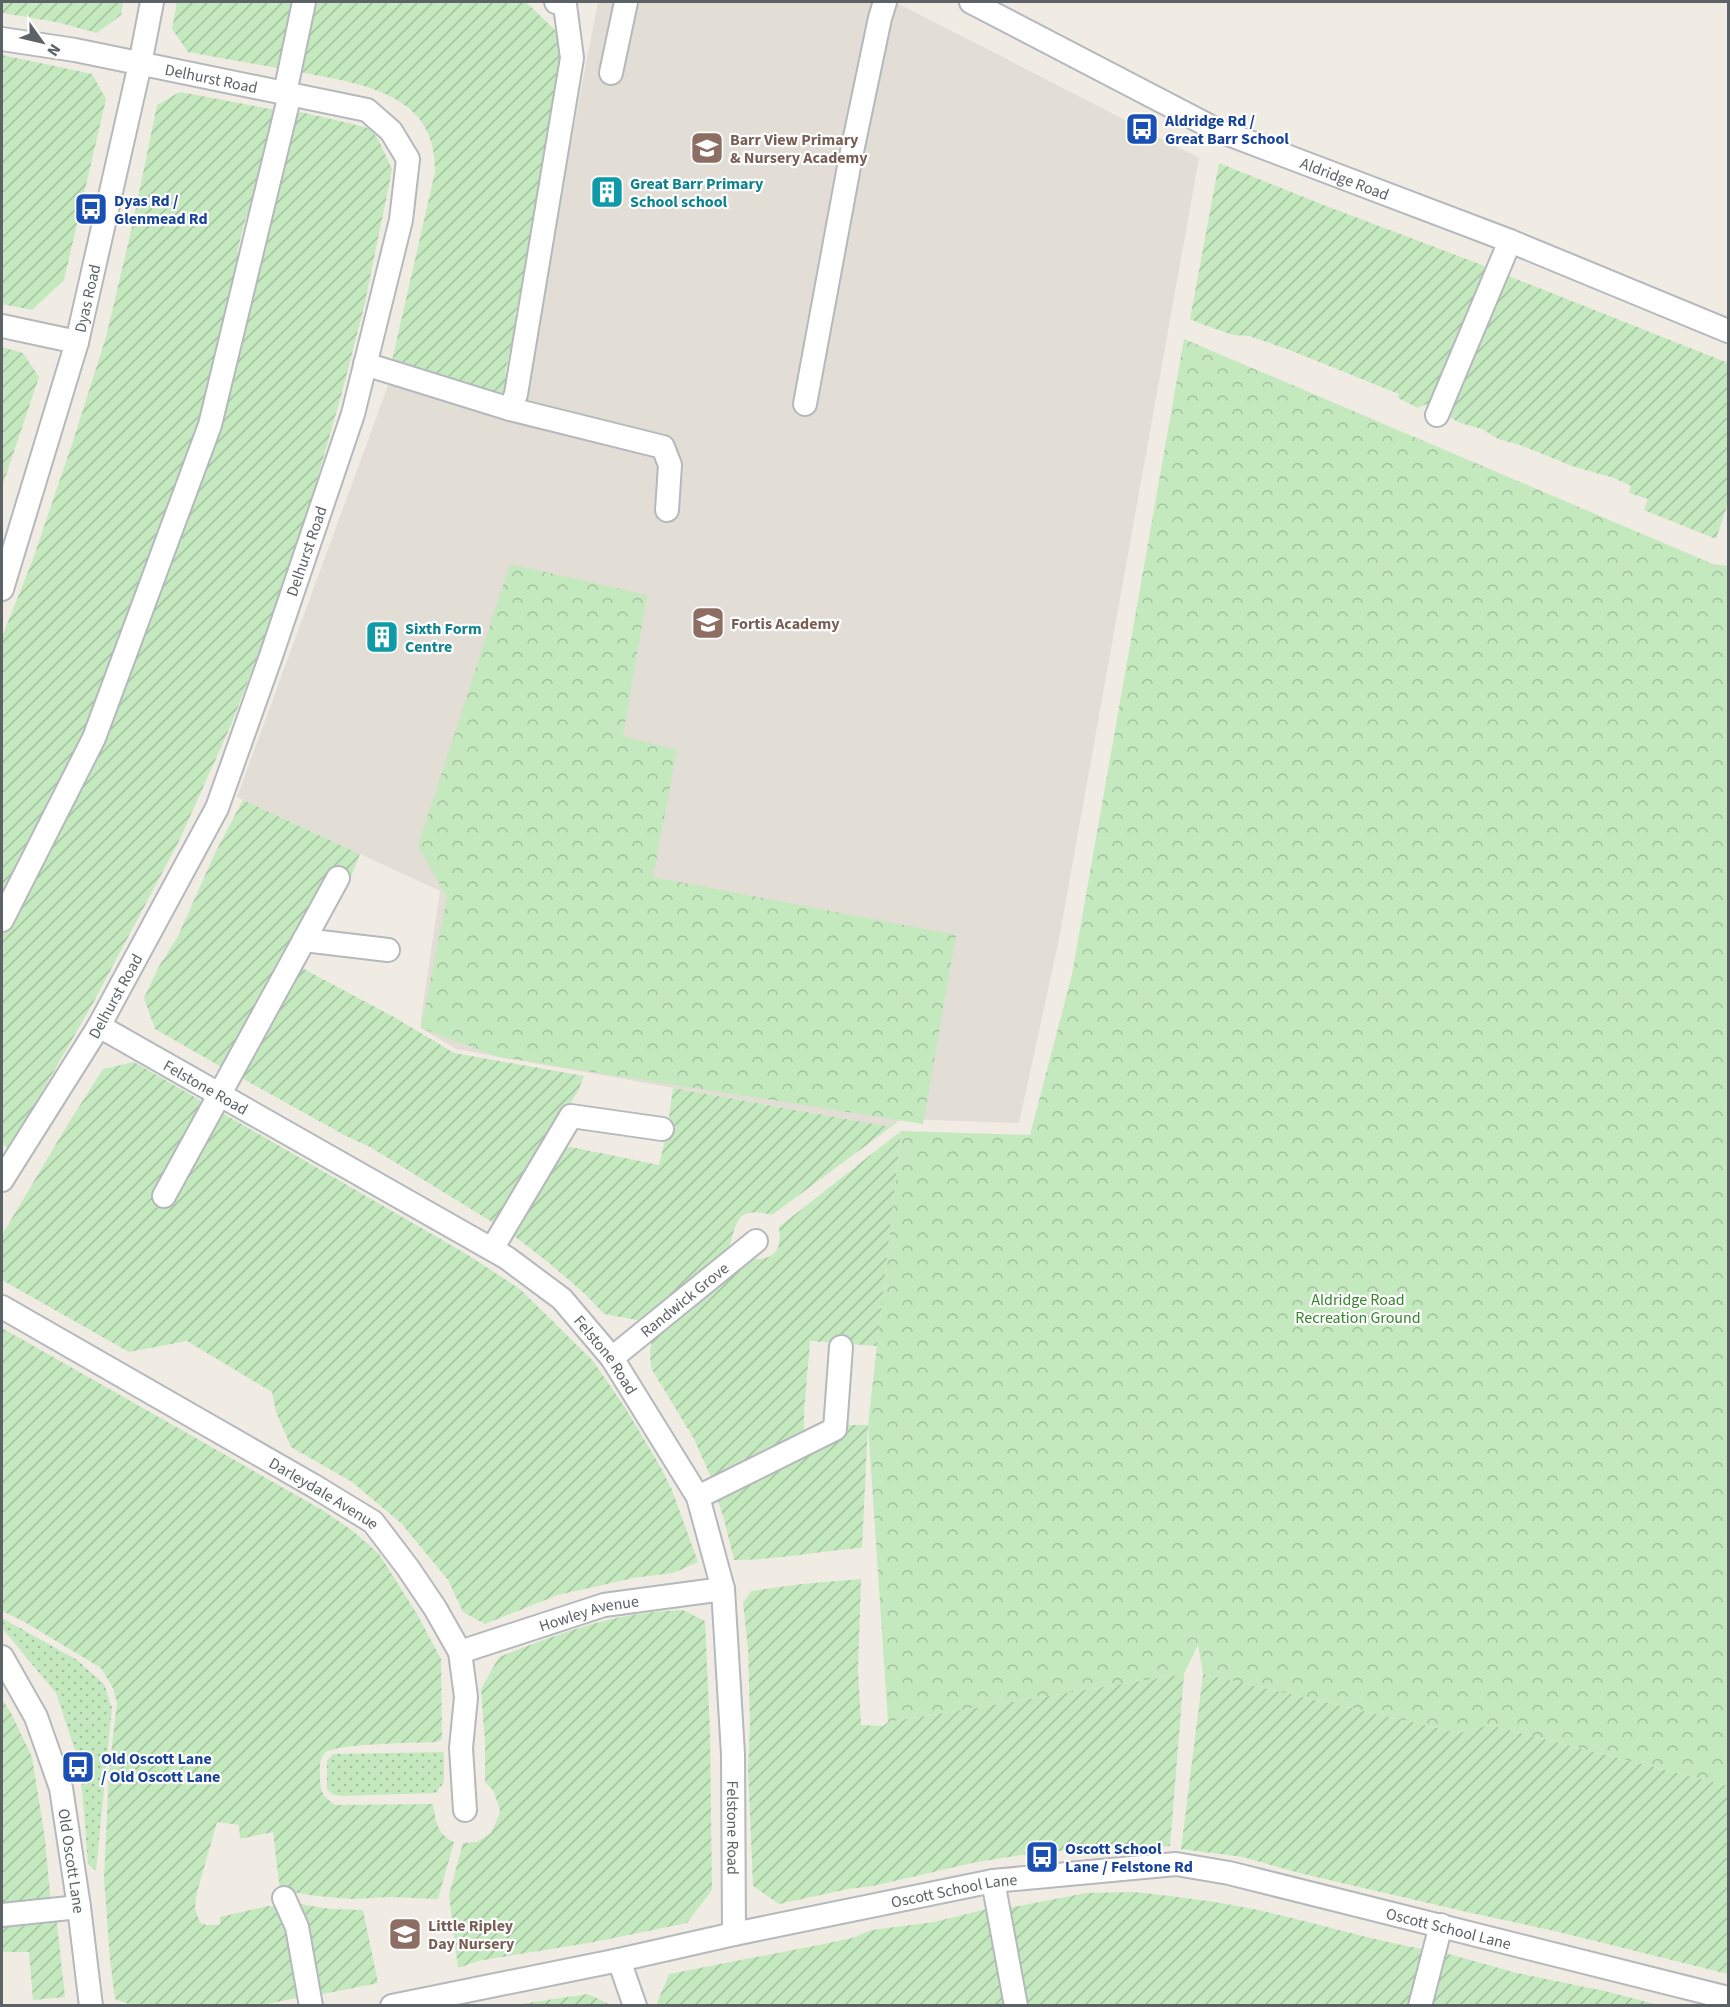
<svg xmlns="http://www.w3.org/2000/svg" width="1730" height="2007" viewBox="0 0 1730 2007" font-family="'Source Sans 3',sans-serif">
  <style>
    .education { fill: #e2ddd5 }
    .grass { fill: url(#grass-dots) }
    .park { fill: url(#park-crowns) }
    .garden { fill: url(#garden-furrows) }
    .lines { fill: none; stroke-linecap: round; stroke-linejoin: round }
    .minor-casing { stroke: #b5b8bc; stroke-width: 26 }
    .minor { stroke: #fff; stroke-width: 22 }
    .labels { text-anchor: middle; stroke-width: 4.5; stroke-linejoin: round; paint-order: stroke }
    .street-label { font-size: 16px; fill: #5c6266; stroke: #fff }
    .transit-label { font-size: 16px; font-weight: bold; fill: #164399; stroke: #fff; text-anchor: start }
    .education-label { font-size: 16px; font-weight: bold; fill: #785e54; stroke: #fff; text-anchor: start }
    .culture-label { font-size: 16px; font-weight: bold; fill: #0d838f; stroke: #fff; text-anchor: start }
    .park-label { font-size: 16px; fill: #37832e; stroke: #fff }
  </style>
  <defs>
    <pattern id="grass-dots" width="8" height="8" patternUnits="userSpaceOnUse" patternTransform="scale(1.5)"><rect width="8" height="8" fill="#c5e9bf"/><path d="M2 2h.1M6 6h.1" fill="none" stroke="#a3c09f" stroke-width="1.8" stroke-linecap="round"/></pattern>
    <pattern id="park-crowns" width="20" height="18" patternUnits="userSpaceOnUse" patternTransform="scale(1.5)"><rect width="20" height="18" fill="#c5e9bf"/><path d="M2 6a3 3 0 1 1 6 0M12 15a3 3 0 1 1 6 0" fill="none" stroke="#a3c09f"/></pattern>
    <pattern id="garden-furrows" width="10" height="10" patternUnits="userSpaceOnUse" patternTransform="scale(1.5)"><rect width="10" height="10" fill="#c5e9bf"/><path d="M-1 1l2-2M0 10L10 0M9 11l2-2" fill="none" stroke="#a3c09f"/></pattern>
  </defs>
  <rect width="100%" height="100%" fill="#f0ece4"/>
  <polygon class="education" points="598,2 895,2 1199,158 1059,939 1019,1123 905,1119 886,1126 456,1049 421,1028 421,1018 440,891 237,797 389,383 520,404"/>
  <g class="grass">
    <polygon points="2,1618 77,1660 104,1684 112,1708 96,1871 88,1864 80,1765 56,1693 2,1628"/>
    <polygon points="442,1752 444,1754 444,1782 436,1793 340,1796 332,1794 327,1789 327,1761 333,1754"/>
  </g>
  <g class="park">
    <polygon points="1184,339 1713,564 1728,566 1728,1786 1489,1725 1460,1733 1203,1674 1198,1645 1184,1674 888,1722 868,1425 901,1131 1030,1135 1072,974"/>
    <polygon points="510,564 647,595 623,736 677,750 653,877 956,935 923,1124 498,1057 421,1028 447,897 418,846"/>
  </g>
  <g class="garden">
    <polygon points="2,2 123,2 121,15 97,33 56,22 2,13"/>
    <polygon points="177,2 297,2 283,69 188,52 172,29"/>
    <path d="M 309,2 L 526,2 L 555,30 L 564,51 L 529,263 L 515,315 L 518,317 L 505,373 L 514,376 L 509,395 L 391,365 L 435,172 C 437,90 357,84 295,71 Z"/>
    <polygon points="2,55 92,74 106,99 64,280 32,310 2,304"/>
    <polygon points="180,92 276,110 249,217 246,217 237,252 240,253 195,439 143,582 126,616 75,759 71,757 2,897 2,637 33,559 74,438 106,337 132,227 157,105"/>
    <polygon points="292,110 365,127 371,130 378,139 392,169 389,185 364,307 341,396 315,487 271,621 231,725 179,841 93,1003 9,1149 2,1144 2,929 119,700"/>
    <polygon points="1219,163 1321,204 1490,268 1440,398 1418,408 1398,398 1399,394 1287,349 1249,336 1233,335 1204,325 1190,319"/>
    <polygon points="1501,273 1728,363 1728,503 1716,539 1644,510 1648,499 1629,493 1631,486 1614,478 1572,466 1520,445 1498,439 1482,429 1460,423 1446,415"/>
    <polygon points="2,347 23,353 39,377 2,487"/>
    <polygon points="243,800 360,854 351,877 332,869 225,1069 155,1029 144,998 158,968 178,936 215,853"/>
    <polygon points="300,967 394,1017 454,1053 584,1076 578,1091 497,1225 370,1147 346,1136 238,1076"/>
    <polygon points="134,1062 468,1255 520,1289 593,1361 626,1409 661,1468 672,1490 698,1562 673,1573 633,1578 558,1595 485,1624 463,1612 448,1580 401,1523 352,1482 291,1447 276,1412 272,1392 187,1341 129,1352 2,1280 2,1235 68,1124 103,1069"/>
    <path d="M 673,1088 L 886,1126 L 899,1121 L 772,1215 C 738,1207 737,1218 730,1246 L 642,1321 L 604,1314 L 585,1294 L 548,1262 L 510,1233 L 557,1149 L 571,1147 L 659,1165 L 667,1132 Z"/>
    <path d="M 901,1131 L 877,1346 L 810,1341 L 804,1412 L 804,1437 L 714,1484 L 694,1439 L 651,1368 L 650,1352 L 653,1334 L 745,1259 C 771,1261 783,1255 779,1227 Z"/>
    <path d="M 2,1328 L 324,1511 L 353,1531 L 379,1554 L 417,1614 L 441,1659 L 442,1739 L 437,1742 C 416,1743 337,1743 325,1753 C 319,1758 320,1767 320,1774 C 320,1790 321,1796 336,1805 L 433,1804 C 436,1822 437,1834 454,1842 L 438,1899 L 391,1897 L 352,1899 L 316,1896 L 280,1890 L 273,1832 L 240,1839 L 239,1825 L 217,1822 L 196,1896 L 195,1909 L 200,1922 L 206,1925 L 220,1925 L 220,1917 L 268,1906 L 279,1907 L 286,1914 L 301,1997 L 258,2006 L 135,2006 L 115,1999 L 110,1960 L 104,1878 L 109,1771 L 117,1703 L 113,1688 L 101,1668 L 23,1621 L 2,1611 Z"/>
    <path d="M 848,1425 L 868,1425 L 862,1548 C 819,1551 777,1560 734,1560 L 724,1519 L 717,1498 L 848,1432 Z"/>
    <polygon points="861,1579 858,1670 861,1725 883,1726 888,1722 1184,1674 1170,1846 1145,1848 1097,1847 1021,1855 972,1863 873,1886 848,1889 779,1904 753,1886 748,1769 750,1723 748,1649 743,1603 751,1591 802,1584"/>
    <path d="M 683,1610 L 705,1621 L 710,1733 L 712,1890 L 687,1923 L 594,1942 L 478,1961 L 458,1968 L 449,1895 L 463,1843 L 477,1842 L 491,1833 L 499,1815 L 500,1810 L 493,1790 L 485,1782 L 485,1742 L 481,1689 L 499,1657 C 545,1639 596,1619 646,1613 C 658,1611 670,1611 683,1610 Z"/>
    <polygon points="1203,1674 1460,1733 1489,1725 1728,1786 1728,1974 1559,1932 1467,1912 1299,1873 1243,1857 1181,1849"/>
    <polygon points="2,1699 11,1713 32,1757 45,1839 51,1905 2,1910"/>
    <path d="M 1132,1892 C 1177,1896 1220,1902 1263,1911 C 1319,1924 1372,1940 1428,1950 L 1415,2005 L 1020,2005 L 1003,1909 L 1086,1893 Z"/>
    <polygon points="294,1903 330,1909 363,1910 378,1983 314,1996"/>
    <polygon points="991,1908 1010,2005 658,2006 657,2003 669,1974 829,1943 852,1938 872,1930 934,1922"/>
    <polygon points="56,1915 65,1997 33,2000 29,1952 2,1952 2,1921"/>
    <polygon points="1438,1951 1517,1973 1605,1991 1659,2005 1425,2006"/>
    <polygon points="588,1994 611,2005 514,2005"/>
  </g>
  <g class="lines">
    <g class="minor-casing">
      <g id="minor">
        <path id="s1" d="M 971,2 L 1215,129 L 1510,241 L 1728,331"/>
        <path id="s2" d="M 2,39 L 75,50 L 367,110 L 391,131 L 408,159 L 401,220 L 353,414 L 271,656 L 217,808 L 99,1026 L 2,1180"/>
        <polyline points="611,73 626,2"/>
        <polyline points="285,93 304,2"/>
        <polyline points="2,326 77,342"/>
        <polyline points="365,364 510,409 663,447 670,465 667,510"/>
        <polyline points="805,404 850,161 880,18 885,2"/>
        <polyline points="510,409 516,394 572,58 565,5 556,2"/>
        <polyline points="1437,415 1510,241"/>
        <path id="s3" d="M 2,589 L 77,342 L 140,64 L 152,2"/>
        <polyline points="2,920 94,738 210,425 290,94"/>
        <polyline points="304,940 388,950"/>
        <path id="s4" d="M 99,1026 L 507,1258 L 562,1299 L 612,1358 L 698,1497 L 723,1589 L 733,1754 L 734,1934"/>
        <polyline points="164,1196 338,878"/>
        <polyline points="492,1249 571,1116 662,1129"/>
        <path id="s5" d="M 2,1307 L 314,1486 L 373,1522 L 408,1568 L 435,1608 L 460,1652 L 466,1697 L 461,1748 L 465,1810"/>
        <path id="s6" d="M 612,1358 L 756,1241"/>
        <polyline points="698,1497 835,1429 841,1347"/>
        <path id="s7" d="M 460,1652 L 604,1605 L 723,1589"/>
        <path id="s8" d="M 2,1657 L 36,1717 L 61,1788 L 79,1907 L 91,2006"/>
        <polyline points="993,1881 1016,2006"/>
        <polyline points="284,1898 297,1927 311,2006"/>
        <polyline points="2,1915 79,1907"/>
        <polyline points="619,1960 635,2006"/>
        <path id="s9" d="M 392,2006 L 619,1960 L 734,1934 L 993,1881 L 1176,1864 L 1229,1873 L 1728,1998"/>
        <polyline points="1420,2006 1441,1925"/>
      </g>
    </g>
    <use href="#minor" class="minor"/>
  </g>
  <defs>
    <g id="bus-square" transform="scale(1.725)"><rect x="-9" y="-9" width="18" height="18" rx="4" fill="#1a4fb4" stroke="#fff"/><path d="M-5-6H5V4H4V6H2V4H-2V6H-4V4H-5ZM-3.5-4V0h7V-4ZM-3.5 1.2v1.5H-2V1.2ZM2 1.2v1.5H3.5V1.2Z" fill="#fff"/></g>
    <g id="school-square" transform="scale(1.725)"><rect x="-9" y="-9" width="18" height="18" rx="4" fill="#8d6e63" stroke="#fff"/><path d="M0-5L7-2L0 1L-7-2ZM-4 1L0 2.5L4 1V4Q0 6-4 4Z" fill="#fff"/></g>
    <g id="building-square" transform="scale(1.725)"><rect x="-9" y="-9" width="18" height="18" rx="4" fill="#0f9aa8" stroke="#fff"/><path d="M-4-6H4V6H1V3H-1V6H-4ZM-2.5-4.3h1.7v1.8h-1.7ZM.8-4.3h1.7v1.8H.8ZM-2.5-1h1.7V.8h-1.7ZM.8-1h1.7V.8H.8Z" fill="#fff"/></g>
  </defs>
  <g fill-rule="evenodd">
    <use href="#bus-square" x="1142" y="129"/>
    <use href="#school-square" x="707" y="148"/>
    <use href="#building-square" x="607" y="192"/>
    <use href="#bus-square" x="91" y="209"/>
    <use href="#school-square" x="708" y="623"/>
    <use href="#building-square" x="382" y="637"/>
    <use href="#bus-square" x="78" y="1767"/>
    <use href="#bus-square" x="1042" y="1857"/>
    <use href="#school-square" x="405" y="1934"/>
  </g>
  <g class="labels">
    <g class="street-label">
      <text dy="6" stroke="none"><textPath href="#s2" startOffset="213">Delhurst Road</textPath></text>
      <text dy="6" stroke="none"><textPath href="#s1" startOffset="414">Aldridge Road</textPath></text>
      <text dy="6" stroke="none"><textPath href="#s3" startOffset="303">Dyas Road</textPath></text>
      <text transform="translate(306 551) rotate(-71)" y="6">Delhurst Road</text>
      <text transform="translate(115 996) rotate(-61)" y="6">Delhurst Road</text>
      <text dy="6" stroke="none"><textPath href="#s4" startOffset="123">Felstone Road</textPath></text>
      <text dy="6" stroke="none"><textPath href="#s6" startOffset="93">Randwick Grove</textPath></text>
      <text dy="6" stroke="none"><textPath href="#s4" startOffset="609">Felstone Road</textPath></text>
      <text dy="6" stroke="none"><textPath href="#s5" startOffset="372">Darleydale Avenue</textPath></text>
      <text dy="6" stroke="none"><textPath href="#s7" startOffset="135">Howley Avenue</textPath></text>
      <text dy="6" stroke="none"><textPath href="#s4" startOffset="1113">Felstone Road</textPath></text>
      <text dy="6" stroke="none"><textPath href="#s8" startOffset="218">Old Oscott Lane</textPath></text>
      <text dy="6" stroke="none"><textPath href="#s9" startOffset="574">Oscott School Lane</textPath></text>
      <text dy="6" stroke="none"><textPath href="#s9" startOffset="1078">Oscott School Lane</textPath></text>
    </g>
    <g class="transit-label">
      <text x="1165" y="126">Aldridge Rd /<tspan x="1165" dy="18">Great Barr School</tspan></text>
      <text x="114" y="206">Dyas Rd /<tspan x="114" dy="18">Glenmead Rd</tspan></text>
      <text x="101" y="1764">Old Oscott Lane<tspan x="101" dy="18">/ Old Oscott Lane</tspan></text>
      <text x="1065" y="1854">Oscott School<tspan x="1065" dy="18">Lane / Felstone Rd</tspan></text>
    </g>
    <g class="education-label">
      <text x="730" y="145">Barr View Primary<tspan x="730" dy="18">&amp; Nursery Academy</tspan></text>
      <text x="731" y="629">Fortis Academy</text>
      <text x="428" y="1931">Little Ripley<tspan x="428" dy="18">Day Nursery</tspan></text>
    </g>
    <g class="culture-label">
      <text x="630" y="189">Great Barr Primary<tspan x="630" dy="18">School school</tspan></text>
      <text x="405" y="634">Sixth Form<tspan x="405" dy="18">Centre</tspan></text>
    </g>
    <g class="park-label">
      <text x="1358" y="1305">Aldridge Road<tspan x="1358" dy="18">Recreation Ground</tspan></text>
    </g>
  </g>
  <rect width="1730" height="2007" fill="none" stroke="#5c6266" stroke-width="6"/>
  <g transform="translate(42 42) rotate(124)" stroke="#ffffff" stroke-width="4.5" paint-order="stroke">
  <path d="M0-4.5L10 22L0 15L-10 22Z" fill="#5c6266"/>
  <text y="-9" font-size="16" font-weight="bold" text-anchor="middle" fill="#5c6266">N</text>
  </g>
</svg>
